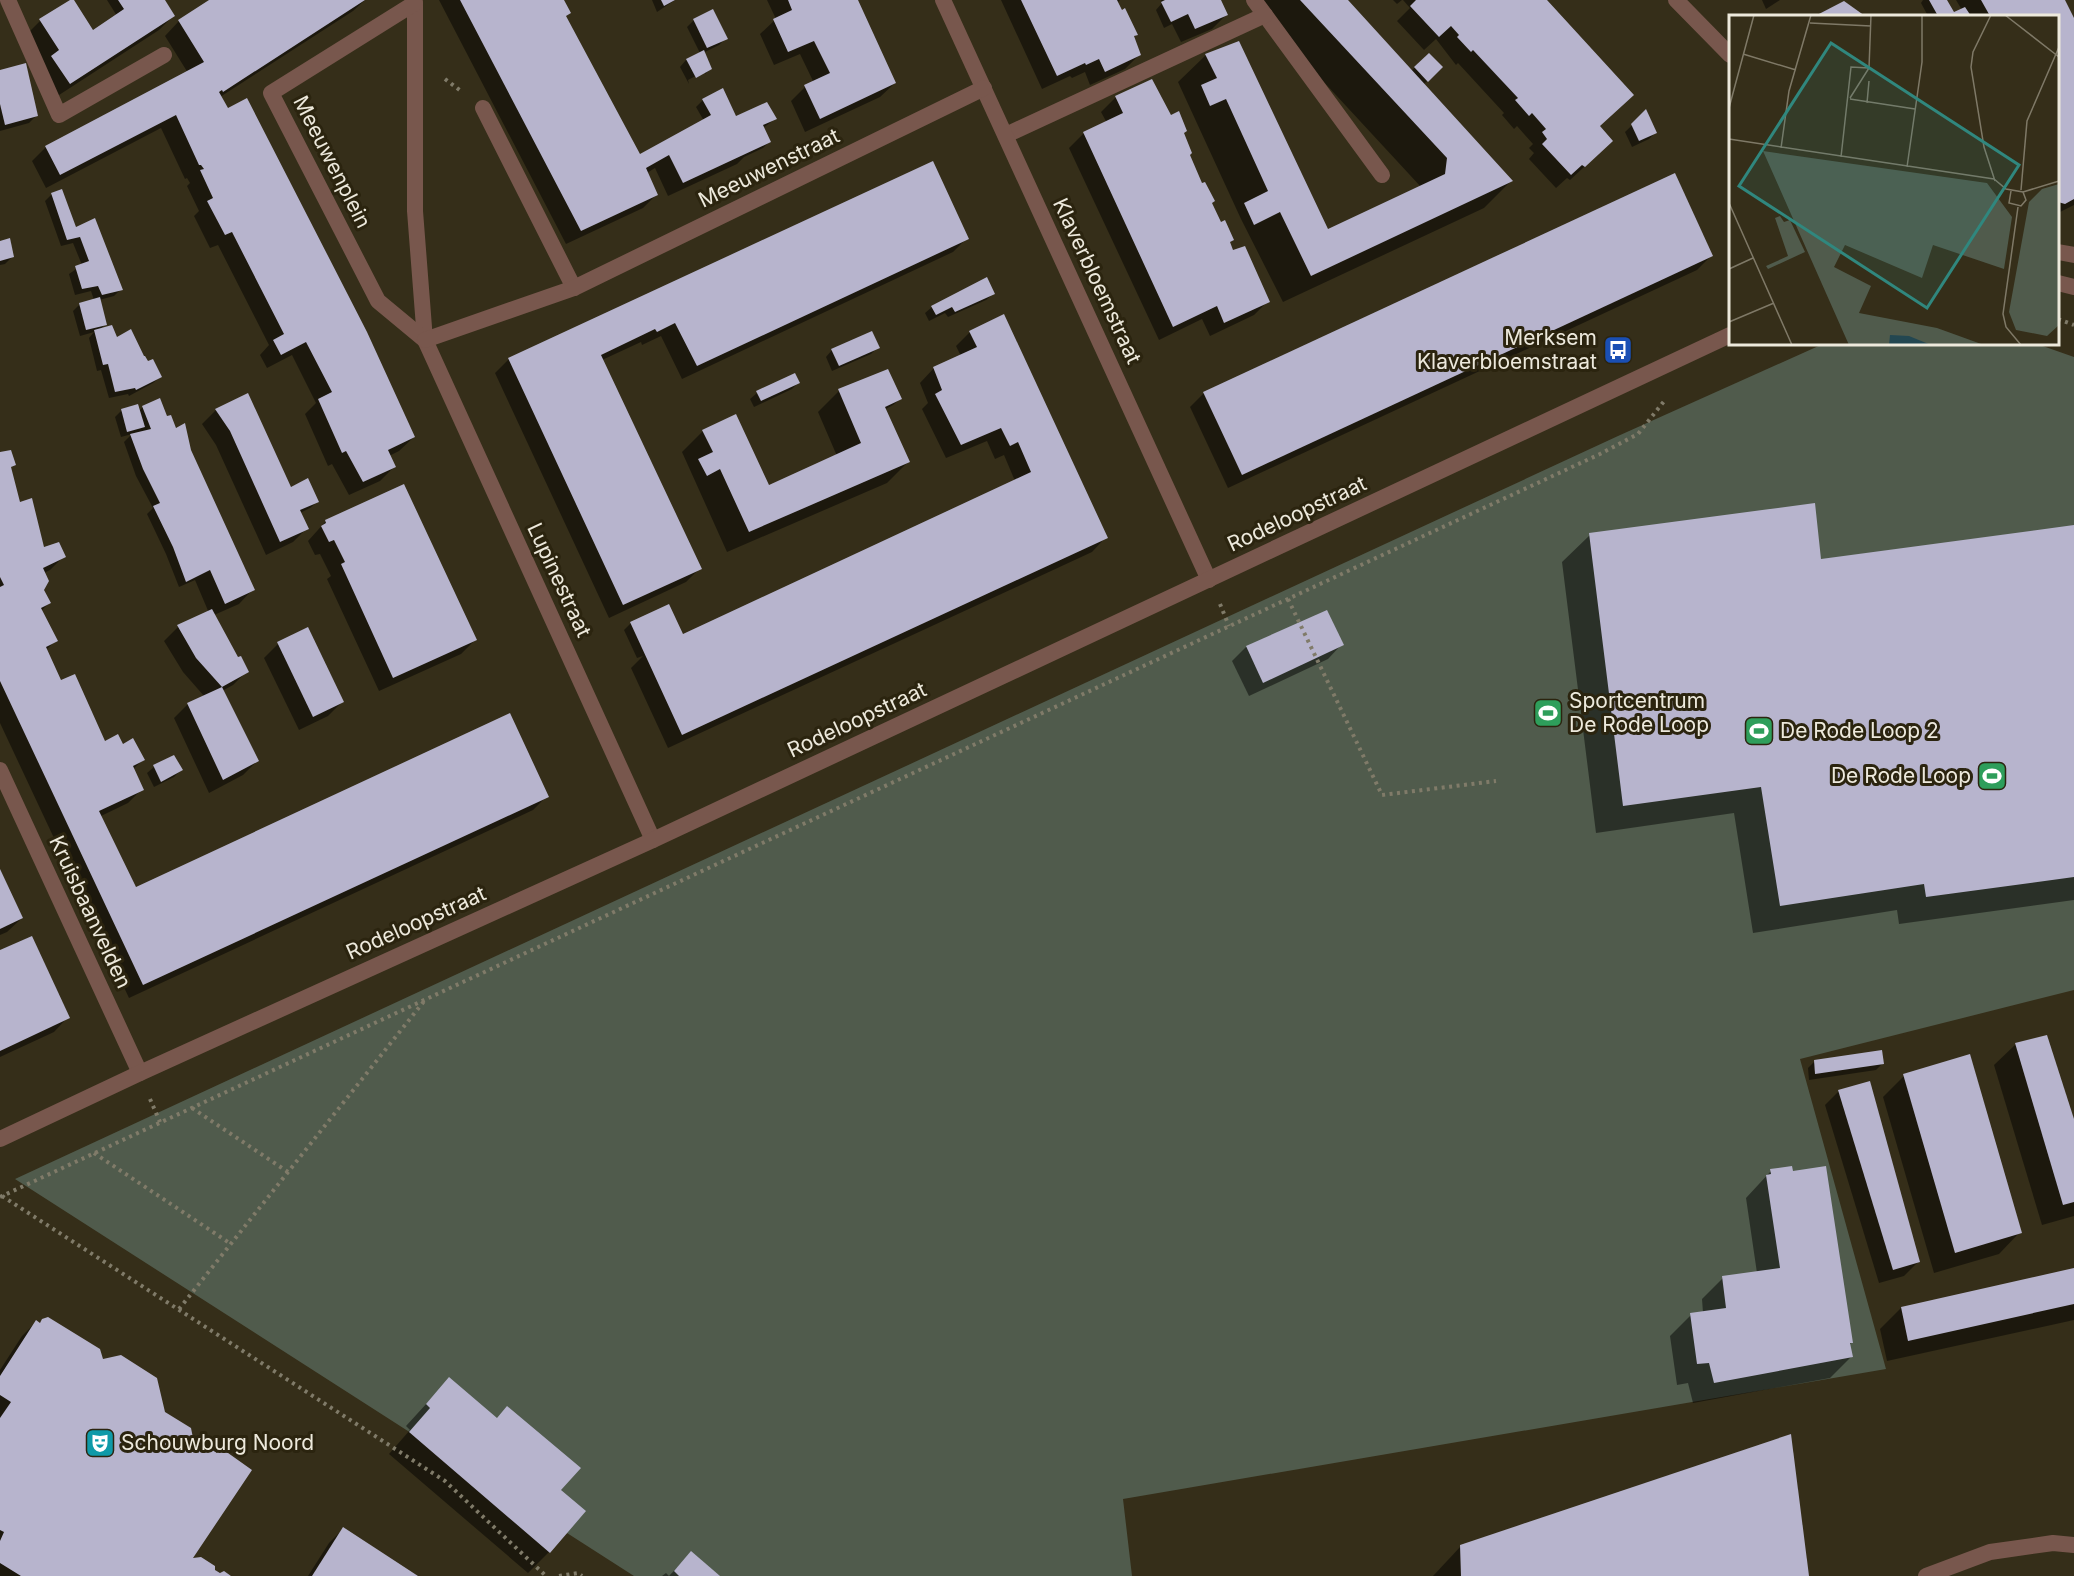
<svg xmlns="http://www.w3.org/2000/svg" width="2074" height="1576" viewBox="0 0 2074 1576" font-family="Inter,sans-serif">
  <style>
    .green { fill: #505b4c }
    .shadow { fill: #0007 }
    .building { fill: #b7b4cd }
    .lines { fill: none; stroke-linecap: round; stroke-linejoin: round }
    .path { stroke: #807b69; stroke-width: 4; stroke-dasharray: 3 4.5; stroke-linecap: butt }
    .service { stroke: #78574d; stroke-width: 16 }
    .minor { stroke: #78574d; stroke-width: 16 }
    .labels { text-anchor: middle; stroke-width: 6; stroke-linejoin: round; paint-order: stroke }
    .street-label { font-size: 21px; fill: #ede9dc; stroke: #2b240f }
    .poi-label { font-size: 21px; fill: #ede9dc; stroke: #2b240f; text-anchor: start }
    .inset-road { fill: none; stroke: #7f7967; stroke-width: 1.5 }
    .view { fill: #30877e; fill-opacity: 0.15; stroke: #30877e; stroke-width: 3 }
    .inset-edge { fill: none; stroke: #ede9dc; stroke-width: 3 }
  </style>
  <rect width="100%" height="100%" fill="#352e19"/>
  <polygon class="green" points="1823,344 2037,344 2074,357 2074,990 1800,1059 1886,1369 1123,1499 1132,1576 634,1576 15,1179 1618,436"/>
  <g class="shadow">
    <polygon points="107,0 163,0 173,16 159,30 56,97 26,35 40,21 93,32 117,16"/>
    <polygon points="212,0 365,0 353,11 220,97 414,437 399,451 389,456 394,467 380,481 349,495 332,464 328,466 305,414 316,403 292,355 267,368 260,355 269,345 218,245 210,248 194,216 199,211 187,186 190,183 187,178 185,179 161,128 46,188 32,161 46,147 188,73 165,36 179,21"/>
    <polygon points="439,0 563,0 570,13 565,17 639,156 704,121 696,107 703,100 736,118 775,119 763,128 770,141 763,148 744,157 737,164 668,196 655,168 647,173 657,194 643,208 566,244"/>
    <polygon points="652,0 675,0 657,12"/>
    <polygon points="767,0 856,0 895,83 880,97 805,132 791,101 805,87 814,83 800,54 774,65 760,34 776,19"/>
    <polygon points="1001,0 1120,0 1117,3 1136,34 1133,38 1139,55 1125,69 1090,85 1085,72 1072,78 1070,76 1042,89"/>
    <polygon points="1161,0 1219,0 1226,15 1212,29 1181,42 1172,24 1164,28 1156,10 1162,3"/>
    <polygon points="1248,0 1345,0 1411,71 1429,55 1441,67 1423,85 1511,181 1484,208 1283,302 1241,219 1178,82 1206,55 1328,231 1421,187"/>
    <polygon points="1393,0 1402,0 1397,4"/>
    <polygon points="1403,0 1545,0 1599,127 1597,155 1570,180 1567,178 1556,188 1529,159 1534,153 1529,148 1533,144 1517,126 1514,129 1502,115 1504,113 1458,63 1456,65 1436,39 1424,50 1397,21 1410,8"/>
    <polygon points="1762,0 1780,0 1766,9"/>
    <polygon points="1945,0 1953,14 1962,10 1956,0 2063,0 2074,21 2074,205 2058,213 2058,16 1928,16 1921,3 1923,0"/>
    <polygon points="1844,3 1862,16 1818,16"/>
    <polygon points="694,20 726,38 719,45 703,53 711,68 705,74 705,71 688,80 689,84 680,67 686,60 700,53 687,27"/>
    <polygon points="0,72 36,116 29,123 0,131"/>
    <polygon points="1151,81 1170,117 1182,134 1188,155 1232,252 1268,301 1254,315 1210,336 1202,319 1159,340 1069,148 1083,134 1107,123 1101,112 1115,98"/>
    <polygon points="1646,112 1655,133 1649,139 1632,147 1625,132"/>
    <polygon points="52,194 75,229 121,289 114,296 99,300 105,324 100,330 143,358 160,377 153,383 129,396 128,394 109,398 101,370 97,371 89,338 94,332 80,336 73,311 80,304 94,300 91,291 75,295 69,274 82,265 73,243 61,246 45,201"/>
    <polygon points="967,238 953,252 682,379 661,336 642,345 641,342 602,360 700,568 686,582 609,618 495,373 509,359"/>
    <polygon points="0,242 12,257 5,264 0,265"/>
    <polygon points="1711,256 1697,270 1228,488 1190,407 1204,393"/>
    <polygon points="993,294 986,300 948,317 945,313 929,321 925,313 932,307"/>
    <polygon points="970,332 1106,537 1092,552 668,748 631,668 643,656 637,658 624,630 631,623 675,639 1015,481 1004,455 995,459 987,441 946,458 922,409 928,403 920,383 934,368 961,356 956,346"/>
    <polygon points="878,347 871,354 832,371 826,357 832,350"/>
    <polygon points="798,383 792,389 754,407 750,399 757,393"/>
    <polygon points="839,391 900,399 893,405 884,410 908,462 887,483 727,552 682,452 703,431 768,487 837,456 818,412"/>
    <polygon points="247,395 290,490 317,502 310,508 300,513 307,528 293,542 266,555 216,445 202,424 216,410"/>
    <polygon points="143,407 166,418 190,451 253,589 239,604 214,615 237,659 247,671 233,685 222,691 257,761 243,775 209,793 174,718 188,704 204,696 183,672 164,641 178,627 209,613 195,580 179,587 166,554 147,514 153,508 136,476 124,442 132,434 121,437 115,417 122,410 139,411"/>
    <polygon points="0,454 14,464 10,468 19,503 43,549 64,556 50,570 44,573 42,590 49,603 41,611 56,640 46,650 60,682 104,744 122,746 143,760 133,769 142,789 128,803 101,816 135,889 547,796 533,810 129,998 0,723"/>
    <polygon points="326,521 475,640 461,654 379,691 327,579 331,576 320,554 315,555 308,541"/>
    <polygon points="2074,526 2074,900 1899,924 1897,910 1753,933 1734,813 1596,833 1562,562 1590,535 1819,560"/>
    <polygon points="1326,612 1342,644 1328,659 1249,696 1232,661 1246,647"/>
    <polygon points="278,644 342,702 328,716 299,730 264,658"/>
    <polygon points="154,767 181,770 174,777 154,787 147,773"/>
    <polygon points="0,873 22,918 7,932 0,935"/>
    <polygon points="0,952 68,1017 54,1032 0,1057"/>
    <polygon points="2016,1044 2074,1124 2074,1216 2042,1225 1994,1065"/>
    <polygon points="1814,1062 1883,1063 1876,1070 1809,1080 1808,1068"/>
    <polygon points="1904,1076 2020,1232 1999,1254 1934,1273 1883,1097"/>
    <polygon points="1839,1091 1918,1262 1904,1276 1879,1283 1825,1105"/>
    <polygon points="1771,1171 1852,1342 1849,1345 1851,1357 1830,1378 1693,1403 1688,1383 1677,1385 1670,1336 1691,1315 1703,1313 1702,1299 1723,1278 1757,1273 1746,1198"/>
    <polygon points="2074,1270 2074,1320 1887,1361 1880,1329 1901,1308"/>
    <polygon points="42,1321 190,1560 228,1576 0,1576 0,1370 22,1336 36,1322 39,1324"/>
    <polygon points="449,1379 559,1491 549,1552 528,1573 389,1454 410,1430 406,1426"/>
    <polygon points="343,1529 416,1576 308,1576 329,1543"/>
    <polygon points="1461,1546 1808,1576 1433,1576"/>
    <polygon points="691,1553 718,1576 662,1576 666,1573 669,1576"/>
  </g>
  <g class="building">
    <polygon points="70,0 74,0 93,30 124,9 118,0 165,0 175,16 70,84 51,56 59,50 39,19"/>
    <polygon points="209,0 365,0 223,92 222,90 219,92 228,108 247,98 367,332 415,437 388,450 396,467 363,482 346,451 342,453 318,399 332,392 306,342 281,355 273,340 284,334 232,232 225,235 207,201 213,198 200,170 204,169 201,165 199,165 176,115 60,175 45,146 204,62 178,20"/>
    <polygon points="460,0 564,0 571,13 566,16 640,154 711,115 702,99 723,88 736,116 767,102 777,119 763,125 771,142 683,183 669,155 646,168 658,195 581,231"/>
    <polygon points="661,0 675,0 664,6"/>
    <polygon points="788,0 858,0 896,83 820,119 804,85 830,73 814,41 788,52 773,19 792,10"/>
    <polygon points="1021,0 1117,0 1122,10 1125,8 1138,35 1134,36 1141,55 1105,72 1099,59 1086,65 1085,63 1057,76"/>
    <polygon points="1165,0 1221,0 1228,15 1195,29 1188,14 1171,22 1161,2"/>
    <polygon points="1300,0 1348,0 1513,181 1311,276 1280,212 1254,225 1244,203 1268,191 1226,99 1210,106 1201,85 1217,78 1205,54 1239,41 1328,229 1445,174 1447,158"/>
    <polygon points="1416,0 1547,0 1634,95 1600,126 1613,141 1585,167 1582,165 1571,175 1542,144 1547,139 1542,132 1546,129 1532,113 1529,116 1515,100 1518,98 1473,50 1471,52 1457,37 1459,35 1451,26 1439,37 1410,6"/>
    <polygon points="1929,0 1947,0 1954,12 1965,7 1971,16 1938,16"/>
    <polygon points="1981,0 2065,0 2074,18 2074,199 2065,204 2058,202 2058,16 1990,16"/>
    <polygon points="1844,1 1865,16 1815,16"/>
    <polygon points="713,9 728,39 707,48 693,19"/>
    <polygon points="704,50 712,69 696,78 686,59"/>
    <polygon points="1429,53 1443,67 1428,82 1414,67"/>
    <polygon points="26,63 38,116 5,125 0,104 0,70"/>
    <polygon points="1152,79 1171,115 1179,111 1187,131 1184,133 1192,153 1190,155 1202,183 1205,182 1215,201 1212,203 1221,222 1225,220 1234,240 1230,242 1233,250 1245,246 1270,302 1224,323 1217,306 1173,327 1083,132 1123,113 1115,96"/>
    <polygon points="1646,109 1657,133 1639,141 1631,124"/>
    <polygon points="933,161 969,239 697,366 675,323 657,332 655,329 601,355 702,569 623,605 508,358"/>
    <polygon points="1675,173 1713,256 1242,475 1203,392"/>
    <polygon points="62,189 76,227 95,218 123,290 102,295 98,286 82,289 75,266 89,261 80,237 67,240 51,193"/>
    <polygon points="10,238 14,257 0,261 0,241"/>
    <polygon points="987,277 995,294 955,312 952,307 936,315 931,306"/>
    <polygon points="100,297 107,325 86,330 79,303"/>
    <polygon points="1004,314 1108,538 682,735 630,622 669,604 683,634 1031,472 1018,442 1010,446 1001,428 961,445 935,394 942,390 933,367 977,347 969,331"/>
    <polygon points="112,325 117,337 131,329 144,356 145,356 148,361 153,359 162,377 136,390 135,388 115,392 108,364 103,365 94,330"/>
    <polygon points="872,331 880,348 839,366 831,349"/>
    <polygon points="888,369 902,399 885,407 910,462 749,532 720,469 707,476 698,459 713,452 702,430 736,414 769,485 861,443 838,389"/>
    <polygon points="795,373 800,383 761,401 756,391"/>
    <polygon points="248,393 291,487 308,478 319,502 300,510 309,529 280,542 230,431 215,409"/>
    <polygon points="160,398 167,416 171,415 176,428 185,423 191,450 255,590 225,604 210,570 186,582 173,547 153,506 160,503 143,469 130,434 151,429 142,406"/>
    <polygon points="138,404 145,427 127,432 121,409"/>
    <polygon points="11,450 16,465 11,467 20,502 32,498 44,547 59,542 66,557 43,568 49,581 44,590 51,603 41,608 58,641 46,647 61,680 75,674 105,741 118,734 123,744 133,738 145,760 133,766 144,790 99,811 136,887 510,713 549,797 143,985 0,681 0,587 4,585 0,577 0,452"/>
    <polygon points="404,484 477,640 393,678 341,564 345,562 334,540 329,542 321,526 326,523 325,520"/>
    <polygon points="1815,503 1821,559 2074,525 2074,877 1926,897 1924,884 1780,906 1761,787 1623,806 1589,533"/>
    <polygon points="212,609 238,657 241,656 249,672 222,687 259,761 223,780 187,703 222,687 196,658 177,625"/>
    <polygon points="1327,610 1344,645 1263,683 1246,646"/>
    <polygon points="308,627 344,702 313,717 277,642"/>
    <polygon points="174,755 183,770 161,782 153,765"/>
    <polygon points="0,869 23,918 0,929"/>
    <polygon points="32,936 70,1018 0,1051 0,950"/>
    <polygon points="2047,1035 2074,1119 2074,1202 2063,1205 2015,1043"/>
    <polygon points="1882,1050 1884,1064 1815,1074 1814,1060"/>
    <polygon points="1970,1054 2022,1233 1955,1253 1903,1074"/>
    <polygon points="1870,1081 1920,1262 1893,1270 1838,1090"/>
    <polygon points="1792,1166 1793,1171 1826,1166 1853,1343 1850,1343 1853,1357 1714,1383 1709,1363 1697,1364 1690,1313 1726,1308 1722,1276 1780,1268 1766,1175 1771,1174 1770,1169"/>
    <polygon points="2074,1268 2074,1304 1908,1341 1901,1307"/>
    <polygon points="48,1317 100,1349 103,1359 121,1355 157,1378 165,1412 191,1428 193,1438 217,1453 221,1448 252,1470 193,1558 201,1557 215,1566 215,1570 220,1573 224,1571 231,1576 21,1576 0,1563 0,1541 4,1532 0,1530 0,1418 11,1402 0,1395 0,1376 36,1320 40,1323 42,1319"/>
    <polygon points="449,1377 497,1418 507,1406 581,1468 561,1490 586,1511 550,1553 409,1432 430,1408 426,1404"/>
    <polygon points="1791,1434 1809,1576 1461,1576 1460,1545"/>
    <polygon points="343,1527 418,1576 312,1576"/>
    <polygon points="691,1551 720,1576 679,1576 674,1571"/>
  </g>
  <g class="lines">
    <g class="path">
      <polyline points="445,79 461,91"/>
      <polyline points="2058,319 2074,325"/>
      <polyline points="1288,599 1382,795 1496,781"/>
      <polyline points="1220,604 1229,626"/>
      <polyline points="150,1099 160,1122"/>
      <polyline points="192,1108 288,1172"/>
      <polyline points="94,1153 231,1244"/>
      <polyline points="2,1196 445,1481 546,1576"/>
      <polyline points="0,1197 1600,454 1638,434 1665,400"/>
      <polyline points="179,1309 425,1000"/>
      <polyline points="559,1576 578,1573 582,1576"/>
    </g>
    <g class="service">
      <polyline points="8,0 59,115 164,55"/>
      <polyline points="1254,0 1382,175"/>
      <polyline points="1006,135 1265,15"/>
      <polyline points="1926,1576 1990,1552 2053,1543 2074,1545"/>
    </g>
    <g class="minor">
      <polyline points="414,0 415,3 415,211 425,340 653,840"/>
      <polyline points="943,0 1209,580"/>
      <polyline points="1676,0 1730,55"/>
      <polyline points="415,3 271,93 378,301 425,340"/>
      <polyline points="483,108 574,288"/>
      <polyline points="2058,252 2074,255"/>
      <polyline points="2058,283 2074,287"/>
      <polyline points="425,340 574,288 984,88"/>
      <polyline points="0,770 140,1073"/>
      <polyline points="0,1139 140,1073 653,840 1730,335"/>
    </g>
  </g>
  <defs>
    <g id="bus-square" transform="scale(1.5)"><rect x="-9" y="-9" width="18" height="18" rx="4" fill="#1a4fb4" stroke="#2b240f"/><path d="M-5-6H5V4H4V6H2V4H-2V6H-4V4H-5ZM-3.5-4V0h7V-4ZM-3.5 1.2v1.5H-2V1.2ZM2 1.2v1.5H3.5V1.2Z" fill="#fff"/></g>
    <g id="stadium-square" transform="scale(1.5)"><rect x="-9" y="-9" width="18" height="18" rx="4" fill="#2e9e5b" stroke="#2b240f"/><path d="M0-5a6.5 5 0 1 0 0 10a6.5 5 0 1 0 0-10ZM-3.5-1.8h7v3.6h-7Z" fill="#fff"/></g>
    <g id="theatre-square" transform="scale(1.5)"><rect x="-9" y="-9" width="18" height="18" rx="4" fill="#0f9aa8" stroke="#2b240f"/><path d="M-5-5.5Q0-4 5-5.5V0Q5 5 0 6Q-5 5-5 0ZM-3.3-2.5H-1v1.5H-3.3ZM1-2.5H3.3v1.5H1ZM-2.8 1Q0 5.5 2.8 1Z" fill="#fff"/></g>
  </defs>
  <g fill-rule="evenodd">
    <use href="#bus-square" x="1618" y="350"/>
    <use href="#stadium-square" x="1548" y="713"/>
    <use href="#stadium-square" x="1759" y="731"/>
    <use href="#stadium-square" x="1992" y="776"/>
    <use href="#theatre-square" x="100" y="1443"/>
  </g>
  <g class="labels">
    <g class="street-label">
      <text transform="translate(332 162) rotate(63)" y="7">Meeuwenplein</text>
      <text transform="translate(769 168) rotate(-26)" y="7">Meeuwenstraat</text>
      <text transform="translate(1097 281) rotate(65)" y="7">Klaverbloemstraat</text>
      <text transform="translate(1297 514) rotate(-25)" y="7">Rodeloopstraat</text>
      <text transform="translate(559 580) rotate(65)" y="7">Lupinestraat</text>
      <text transform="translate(857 720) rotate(-25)" y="7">Rodeloopstraat</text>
      <text transform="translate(90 912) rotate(65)" y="7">Kruisbaanvelden</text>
      <text transform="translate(416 923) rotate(-24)" y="7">Rodeloopstraat</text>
    </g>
    <g class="poi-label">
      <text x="1597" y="345" text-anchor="end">Merksem<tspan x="1597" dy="24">Klaverbloemstraat</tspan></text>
      <text x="1569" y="708">Sportcentrum<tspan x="1569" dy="24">De Rode Loop</tspan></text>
      <text x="1780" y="738">De Rode Loop 2</text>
      <text x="1971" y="783" text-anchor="end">De Rode Loop</text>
      <text x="121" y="1450">Schouwburg Noord</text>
    </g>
  </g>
  <g transform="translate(1729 15)">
    <rect width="330" height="330" fill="#352e19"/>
    <path d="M 34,136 L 258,168 L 283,202 L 275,254 L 204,230 L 193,263 L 116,230 L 105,252 L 142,271 L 130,298 L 208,313 L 255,330 L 120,330 ZM 330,169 L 330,310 L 318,321 L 287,315 L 280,297 L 300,187 L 313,174 ZM 51,201 L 55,207 L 61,205 L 76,237 L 39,254 L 37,251 L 59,241 L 46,203 Z" fill="#505b4c"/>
    <path d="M 161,320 L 180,321 L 202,330 L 160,330 Z" fill="#234751"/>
    <path class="inset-road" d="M 262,0 L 244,37 L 242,52 L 255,132 L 266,166M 276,0 L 330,42M 81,8 L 142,11M 14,39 L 67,55M 121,83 L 140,53 L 142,0M 121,84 L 186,94M 138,88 L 140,66M 0,93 L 25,0M 0,124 L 265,164 L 277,174 L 294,177 L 297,185 L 292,191 L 280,188 L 282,176M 52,133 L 60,76 L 82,0M 112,142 L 122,52 L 140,53M 178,152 L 193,47 L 193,0M 292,175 L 298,106 L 330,32M 294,177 L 330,166M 0,188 L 63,330M 289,192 L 274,299 L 277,312 L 292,330M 0,254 L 24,243M 0,307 L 45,288"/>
    <path class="view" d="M 102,28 L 290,150 L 198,293 L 10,171 Z"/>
    <rect width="330" height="330" class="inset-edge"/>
  </g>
</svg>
